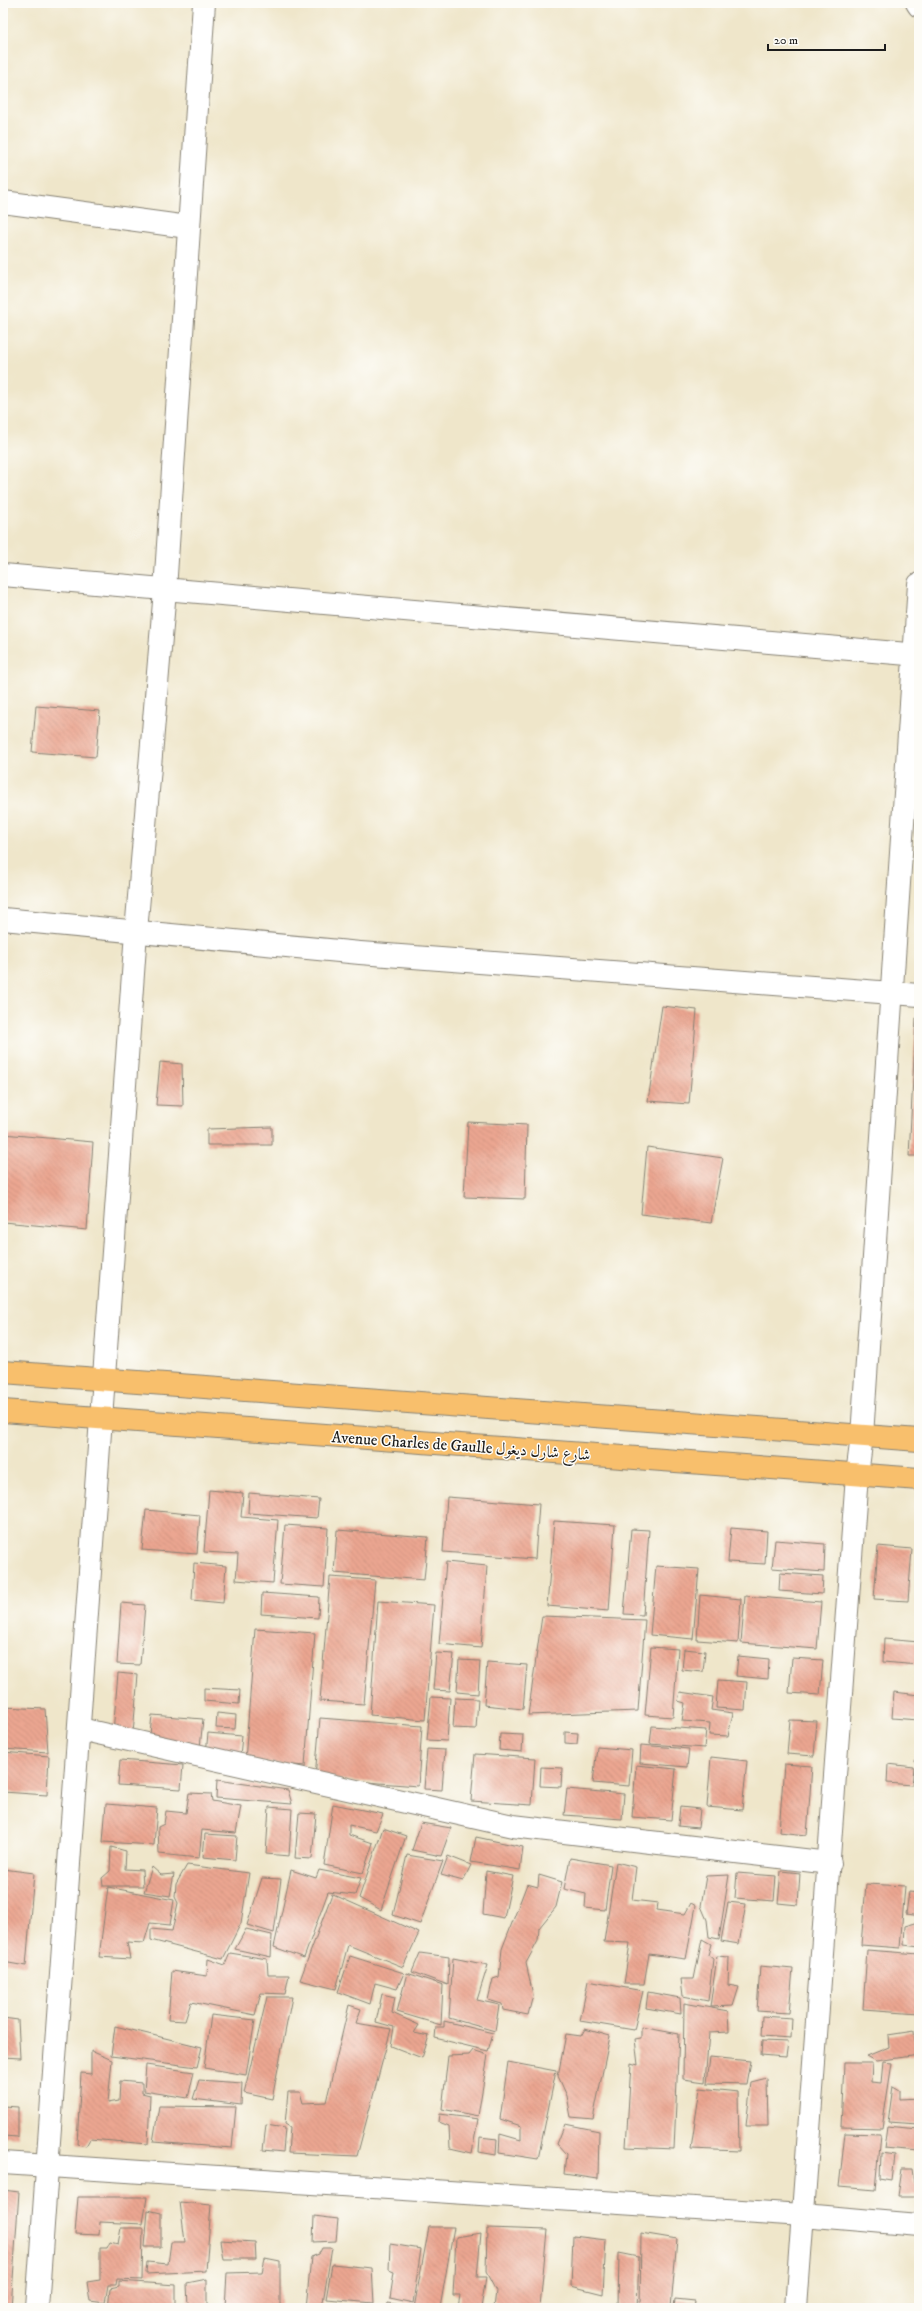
<svg xmlns="http://www.w3.org/2000/svg" width="922" height="2311" viewBox="0 0 922 2311" font-family="'IM FELL DW Pica',Amiri,serif">
  <style>
    .building { fill: url(#building-back-hatch) }
    .lines { fill: none; stroke-linecap: round; stroke-linejoin: round }
    .minor-casing { stroke: #868173; stroke-width: 24 }
    .primary-casing { stroke: #868173; stroke-width: 24 }
    .minor { stroke: #fff; stroke-width: 22 }
    .primary { stroke: #f8bf6c; stroke-width: 22 }
    .labels { text-anchor: middle; stroke-width: 3; stroke-linejoin: round; paint-order: stroke }
    .street-label { font-size: 16px; fill: #1c1c1c; stroke: #fdfcf7 }
  </style>
  <defs>
    <pattern id="building-back-hatch" width="6" height="6" patternUnits="userSpaceOnUse"><rect width="6" height="6" fill="#eba691"/><path d="M-1 5l2 2M0 0l6 6M5-1l2 2" fill="none" stroke="#c98e7c"/></pattern>
  </defs>
  <rect width="100%" height="100%" fill="#fdfcf7"/>
  <filter id="ink" filterUnits="userSpaceOnUse"><feTurbulence type="fractalNoise" baseFrequency=".025" numOctaves="2"/><feDisplacementMap in="SourceGraphic" scale="8" xChannelSelector="R" yChannelSelector="G"/><feConvolveMatrix kernelMatrix="1 2 1 2 8 2 1 2 1" color-interpolation-filters="sRGB"/></filter>
  <filter id="wash" filterUnits="userSpaceOnUse"><feTurbulence type="fractalNoise" baseFrequency=".012" numOctaves="4" result="noise"/><feDisplacementMap in="SourceGraphic" scale="16" xChannelSelector="R" yChannelSelector="G"/><feGaussianBlur stdDeviation="0.9" result="paint"/><feColorMatrix in="noise" values="0 0 0 0 0 0 0 0 0 0 0 0 0 0 0 0 0 1.4 0 .05"/><feComposite in="paint" operator="in"/></filter>
  <g filter="url(#wash)">
    <rect width="100%" height="100%" fill="#efe6ca"/>
    <g id="blocks">
      <g class="building">
        <polygon points="36,706 100,711 96,757 32,752"/>
        <polygon points="662,1006 697,1010 689,1104 648,1101"/>
        <polygon points="916,1018 919,1018 919,1156 909,1156"/>
        <polygon points="160,1062 182,1064 183,1106 156,1105"/>
        <polygon points="468,1122 527,1125 525,1199 464,1197"/>
        <polygon points="272,1127 272,1145 207,1145 207,1129"/>
        <polygon points="3,1134 93,1142 87,1230 3,1222"/>
        <polygon points="647,1147 723,1158 711,1223 641,1214"/>
        <polygon points="209,1490 243,1493 241,1517 278,1520 273,1583 236,1580 238,1554 204,1552"/>
        <polygon points="249,1493 319,1499 317,1518 248,1513"/>
        <polygon points="447,1497 539,1504 535,1559 443,1552"/>
        <polygon points="146,1510 200,1515 197,1554 142,1550"/>
        <polygon points="554,1521 615,1525 609,1611 547,1606"/>
        <polygon points="285,1525 328,1528 324,1587 280,1584"/>
        <polygon points="731,1528 767,1531 765,1564 728,1562"/>
        <polygon points="631,1529 649,1530 643,1615 624,1614"/>
        <polygon points="337,1530 428,1537 424,1580 334,1573"/>
        <polygon points="775,1540 825,1544 824,1572 772,1568"/>
        <polygon points="878,1546 912,1549 908,1601 874,1599"/>
        <polygon points="446,1562 487,1566 481,1648 439,1644"/>
        <polygon points="194,1563 226,1566 223,1603 192,1600"/>
        <polygon points="656,1566 699,1569 693,1639 650,1635"/>
        <polygon points="918,1572 919,1572 919,1584 917,1584"/>
        <polygon points="780,1573 823,1576 822,1594 779,1591"/>
        <polygon points="330,1577 375,1580 364,1704 320,1701"/>
        <polygon points="262,1593 319,1597 318,1618 261,1614"/>
        <polygon points="700,1595 741,1599 738,1643 697,1640"/>
        <polygon points="745,1596 821,1602 817,1649 741,1643"/>
        <polygon points="378,1601 434,1605 425,1720 370,1715"/>
        <polygon points="121,1603 145,1605 140,1665 117,1664"/>
        <polygon points="542,1616 645,1620 638,1711 528,1715"/>
        <polygon points="255,1629 315,1633 305,1766 245,1761"/>
        <polygon points="884,1639 919,1642 919,1665 883,1662"/>
        <polygon points="651,1647 678,1649 673,1717 645,1715"/>
        <polygon points="684,1649 705,1651 703,1672 682,1670"/>
        <polygon points="436,1653 454,1654 450,1691 433,1690"/>
        <polygon points="738,1656 769,1659 768,1679 736,1676"/>
        <polygon points="792,1658 823,1660 820,1695 789,1693"/>
        <polygon points="459,1660 480,1661 478,1694 457,1692"/>
        <polygon points="487,1662 527,1665 523,1709 484,1705"/>
        <polygon points="118,1673 138,1675 133,1733 113,1732"/>
        <polygon points="718,1680 747,1682 745,1710 716,1708"/>
        <polygon points="204,1688 240,1690 239,1704 204,1701"/>
        <polygon points="680,1692 713,1697 711,1710 733,1713 728,1736 709,1735 710,1723 682,1721 685,1703 678,1701"/>
        <polygon points="894,1692 919,1695 918,1720 892,1718"/>
        <polygon points="431,1697 450,1698 447,1741 427,1740"/>
        <polygon points="455,1698 478,1699 476,1729 453,1728"/>
        <polygon points="3,1707 45,1709 48,1752 3,1749"/>
        <polygon points="217,1713 236,1715 235,1729 216,1728"/>
        <polygon points="152,1715 203,1719 200,1748 149,1744"/>
        <polygon points="320,1718 422,1726 418,1786 315,1778"/>
        <polygon points="790,1720 817,1721 814,1756 787,1754"/>
        <polygon points="652,1726 706,1730 704,1748 650,1744"/>
        <polygon points="565,1732 578,1733 577,1744 565,1743"/>
        <polygon points="208,1733 242,1736 240,1756 206,1754"/>
        <polygon points="500,1734 523,1735 522,1752 499,1750"/>
        <polygon points="918,1743 919,1762 915,1762"/>
        <polygon points="641,1745 689,1749 687,1767 640,1763"/>
        <polygon points="597,1747 632,1750 629,1786 593,1783"/>
        <polygon points="427,1749 445,1750 442,1790 424,1789"/>
        <polygon points="3,1752 49,1756 47,1795 3,1792"/>
        <polygon points="475,1754 535,1758 532,1805 471,1801"/>
        <polygon points="711,1757 747,1761 742,1810 707,1807"/>
        <polygon points="120,1760 183,1765 181,1789 118,1785"/>
        <polygon points="784,1764 812,1766 807,1835 779,1832"/>
        <polygon points="888,1764 914,1767 912,1785 887,1783"/>
        <polygon points="636,1765 676,1769 671,1820 632,1817"/>
        <polygon points="541,1767 562,1768 561,1787 540,1786"/>
        <polygon points="217,1780 288,1790 292,1804 216,1798"/>
        <polygon points="567,1789 624,1794 622,1819 564,1815"/>
        <polygon points="189,1793 211,1794 212,1801 241,1806 236,1833 202,1830 199,1858 159,1854 158,1827 164,1824 166,1811 186,1813"/>
        <polygon points="106,1804 157,1808 154,1845 103,1842"/>
        <polygon points="333,1804 383,1814 376,1831 349,1825 349,1835 373,1843 363,1873 324,1865"/>
        <polygon points="269,1807 292,1809 289,1856 266,1854"/>
        <polygon points="680,1807 700,1809 698,1828 678,1826"/>
        <polygon points="299,1813 316,1814 312,1859 295,1858"/>
        <polygon points="918,1820 919,1820 919,1831 917,1831"/>
        <polygon points="421,1823 451,1828 441,1856 412,1850"/>
        <polygon points="383,1828 406,1836 381,1910 359,1898"/>
        <polygon points="205,1834 237,1836 235,1860 203,1857"/>
        <polygon points="476,1837 523,1847 520,1870 471,1862"/>
        <polygon points="111,1847 126,1851 125,1869 142,1870 143,1886 103,1886 102,1878 110,1871"/>
        <polygon points="407,1855 443,1861 420,1924 393,1915"/>
        <polygon points="448,1856 471,1865 463,1881 441,1875"/>
        <polygon points="570,1858 611,1865 605,1910 585,1908 586,1894 564,1889"/>
        <polygon points="616,1862 636,1867 632,1900 658,1903 657,1910 685,1914 691,1903 696,1906 686,1959 649,1954 644,1984 624,1984 630,1943 604,1942"/>
        <polygon points="187,1865 249,1873 241,1923 223,1959 151,1940 151,1929 172,1931 178,1903 175,1897 176,1884"/>
        <polygon points="152,1867 161,1875 174,1874 170,1896 144,1892"/>
        <polygon points="3,1869 34,1873 26,1966 3,1962"/>
        <polygon points="291,1870 316,1878 319,1870 361,1878 355,1895 328,1892 304,1958 274,1947"/>
        <polygon points="486,1871 513,1876 504,1918 483,1914"/>
        <polygon points="781,1871 800,1873 798,1905 778,1903"/>
        <polygon points="737,1873 776,1876 774,1901 735,1898"/>
        <polygon points="539,1875 562,1882 556,1907 539,1928 538,1941 526,1963 533,1995 528,2015 503,2010 502,2004 488,2000 493,1979 499,1977 502,1949 527,1884 538,1887"/>
        <polygon points="729,1875 719,1939 709,1937 707,1920 701,1906 706,1876"/>
        <polygon points="262,1878 281,1879 274,1933 247,1925"/>
        <polygon points="866,1884 905,1886 900,1948 861,1945"/>
        <polygon points="108,1887 174,1900 170,1925 150,1923 144,1943 127,1942 130,1959 99,1957"/>
        <polygon points="909,1892 919,1893 919,1916 906,1914"/>
        <polygon points="332,1894 419,1933 403,1967 348,1945 336,1989 300,1980"/>
        <polygon points="728,1902 746,1904 739,1944 721,1941"/>
        <polygon points="919,1922 919,1947 904,1945 905,1926"/>
        <polygon points="246,1929 272,1935 271,1957 235,1949"/>
        <polygon points="702,1939 711,1944 708,1955 713,1959 708,2001 683,1996 681,1979 694,1979"/>
        <polygon points="867,1950 919,1954 919,2013 863,2009"/>
        <polygon points="230,1953 267,1959 268,1975 289,1975 285,1994 261,1993 255,2015 191,2002 185,2021 168,2020 172,1971 207,1976 208,1959 225,1965"/>
        <polygon points="420,1953 449,1957 448,1985 412,1972"/>
        <polygon points="350,1956 404,1973 397,1989 375,1983 370,2004 338,1992"/>
        <polygon points="717,1956 729,1957 728,1985 739,1987 733,2006 710,2007"/>
        <polygon points="453,1958 488,1965 477,2000 499,2005 495,2031 449,2018"/>
        <polygon points="760,1966 793,1969 789,2013 757,2011"/>
        <polygon points="407,1973 443,1985 441,2025 397,2012"/>
        <polygon points="588,1981 643,1991 634,2030 580,2021"/>
        <polygon points="648,1992 680,1998 681,2014 646,2008"/>
        <polygon points="382,1994 395,1997 392,2013 419,2025 414,2033 429,2036 422,2058 391,2046 394,2027 376,2022"/>
        <polygon points="267,1997 292,1997 272,2099 244,2093"/>
        <polygon points="684,2003 728,2011 729,2032 709,2033 705,2082 683,2079"/>
        <polygon points="349,2005 361,2009 356,2023 391,2029 357,2156 288,2153 290,2127 285,2124 288,2092 300,2092 303,2103 326,2102"/>
        <polygon points="211,2015 255,2020 246,2075 204,2068"/>
        <polygon points="762,2016 792,2018 791,2038 761,2036"/>
        <polygon points="3,2018 18,2020 20,2058 3,2057"/>
        <polygon points="444,2021 493,2033 488,2051 435,2038 436,2027 444,2027"/>
        <polygon points="115,2026 202,2047 197,2067 111,2056"/>
        <polygon points="641,2027 679,2034 674,2149 626,2147 631,2063 638,2065 635,2039 641,2038"/>
        <polygon points="585,2029 610,2036 593,2119 571,2117 567,2096 558,2076 566,2034 581,2036"/>
        <polygon points="914,2031 915,2044 919,2043 919,2055 876,2061 867,2056 889,2047 888,2035"/>
        <polygon points="762,2041 788,2042 786,2057 761,2055"/>
        <polygon points="473,2050 488,2055 478,2116 442,2109 448,2056 469,2055"/>
        <polygon points="91,2051 112,2060 108,2103 119,2101 120,2081 142,2083 142,2093 150,2095 148,2144 90,2139 86,2146 77,2144 81,2073 91,2074"/>
        <polygon points="710,2057 750,2061 746,2084 707,2083"/>
        <polygon points="508,2062 556,2071 538,2159 499,2153 500,2134 521,2140 521,2126 500,2119"/>
        <polygon points="883,2062 892,2063 882,2128 841,2127 844,2063 872,2063 871,2082 881,2083"/>
        <polygon points="146,2065 194,2072 188,2098 144,2091"/>
        <polygon points="767,2078 768,2126 746,2126 751,2082"/>
        <polygon points="199,2080 242,2083 241,2105 193,2099"/>
        <polygon points="893,2086 900,2090 900,2099 919,2098 919,2124 888,2122"/>
        <polygon points="700,2088 738,2092 739,2151 691,2149"/>
        <polygon points="3,2106 18,2107 18,2137 3,2136"/>
        <polygon points="159,2106 236,2107 232,2148 153,2142"/>
        <polygon points="440,2114 478,2119 472,2153 450,2148 449,2126 439,2122"/>
        <polygon points="565,2124 599,2131 598,2179 564,2174 566,2154 557,2144"/>
        <polygon points="266,2125 285,2128 283,2152 263,2150"/>
        <polygon points="887,2126 919,2129 919,2151 884,2148"/>
        <polygon points="845,2133 880,2134 875,2190 839,2187"/>
        <polygon points="480,2137 497,2139 496,2155 479,2152"/>
        <polygon points="881,2153 895,2155 892,2181 880,2179"/>
        <polygon points="901,2169 912,2169 914,2183 919,2183 919,2196 897,2196"/>
        <polygon points="3,2190 19,2192 11,2308 3,2308"/>
        <polygon points="78,2197 147,2197 143,2224 100,2222 99,2235 75,2234"/>
        <polygon points="180,2202 211,2205 206,2271 146,2274 147,2262 168,2264 171,2242 185,2242"/>
        <polygon points="148,2210 161,2213 161,2247 145,2247"/>
        <polygon points="314,2216 338,2219 336,2241 313,2242"/>
        <polygon points="429,2227 454,2227 440,2308 414,2308"/>
        <polygon points="121,2228 143,2228 142,2280 117,2279 116,2285 108,2285 105,2303 90,2301 87,2282 100,2280 100,2248 107,2248 110,2242 118,2244"/>
        <polygon points="487,2228 547,2230 540,2308 494,2308 496,2291 486,2272"/>
        <polygon points="481,2233 477,2277 486,2277 481,2308 458,2308 460,2295 453,2295 456,2237"/>
        <polygon points="641,2233 677,2239 671,2308 640,2308"/>
        <polygon points="573,2236 606,2240 603,2294 571,2286"/>
        <polygon points="220,2240 255,2242 256,2259 223,2259"/>
        <polygon points="390,2244 421,2249 413,2303 390,2298 394,2272 389,2270"/>
        <polygon points="322,2248 332,2248 322,2308 306,2308 311,2257 319,2254"/>
        <polygon points="619,2253 639,2257 637,2308 618,2307"/>
        <polygon points="265,2259 280,2262 280,2308 225,2308 227,2273 262,2272"/>
        <polygon points="332,2264 372,2268 374,2303 326,2299"/>
        <polygon points="207,2279 207,2308 188,2308 187,2283"/>
        <polygon points="119,2281 176,2285 176,2308 108,2308 110,2289 119,2287"/>
        <polygon points="675,2299 695,2301 694,2308 674,2308"/>
        <polygon points="388,2303 407,2306 407,2308 387,2308"/>
      </g>
    </g>
  </g>
  <g filter="url(#ink)">
    <use href="#blocks" fill-opacity="0" stroke="#868173" stroke-width="1"/>
    <g class="lines">
      <g class="minor-casing">
        <g id="minor">
          <polyline points="917,3 919,6"/>
          <polyline points="3,202 188,227"/>
          <polyline points="3,575 919,655"/>
          <polyline points="3,919 360,953 919,995"/>
          <polyline points="80,1729 513,1826 830,1863"/>
          <polyline points="3,2163 803,2215 919,2225"/>
          <polyline points="37,2308 136,932 165,590 204,3"/>
          <polyline points="796,2308 857,1475 862,1436 919,584"/>
        </g>
      </g>
      <g class="primary-casing">
        <g id="primary">
          <polyline points="3,1372 919,1440"/>
          <polyline points="3,1411 919,1479"/>
        </g>
      </g>
      <use href="#minor" class="minor"/>
      <use href="#primary" class="primary"/>
    </g>
  </g>
  <g class="labels">
    <g class="street-label">
      <text transform="translate(461 1445) rotate(4)" y="6">Avenue Charles de Gaulle شارع شارل ديغول</text>
    </g>
  </g>
  <rect width="922" height="2311" fill="none" stroke="#fdfcf7" stroke-width="16"/>
  <path d="M768 44v6h117v-6" fill="none" stroke="#1c1c1c" stroke-width="2"/>
  <text x="774" y="44" font-size="12" fill="#1c1c1c" stroke="#fdfcf7" stroke-width="3" paint-order="stroke">20 m</text>
</svg>
